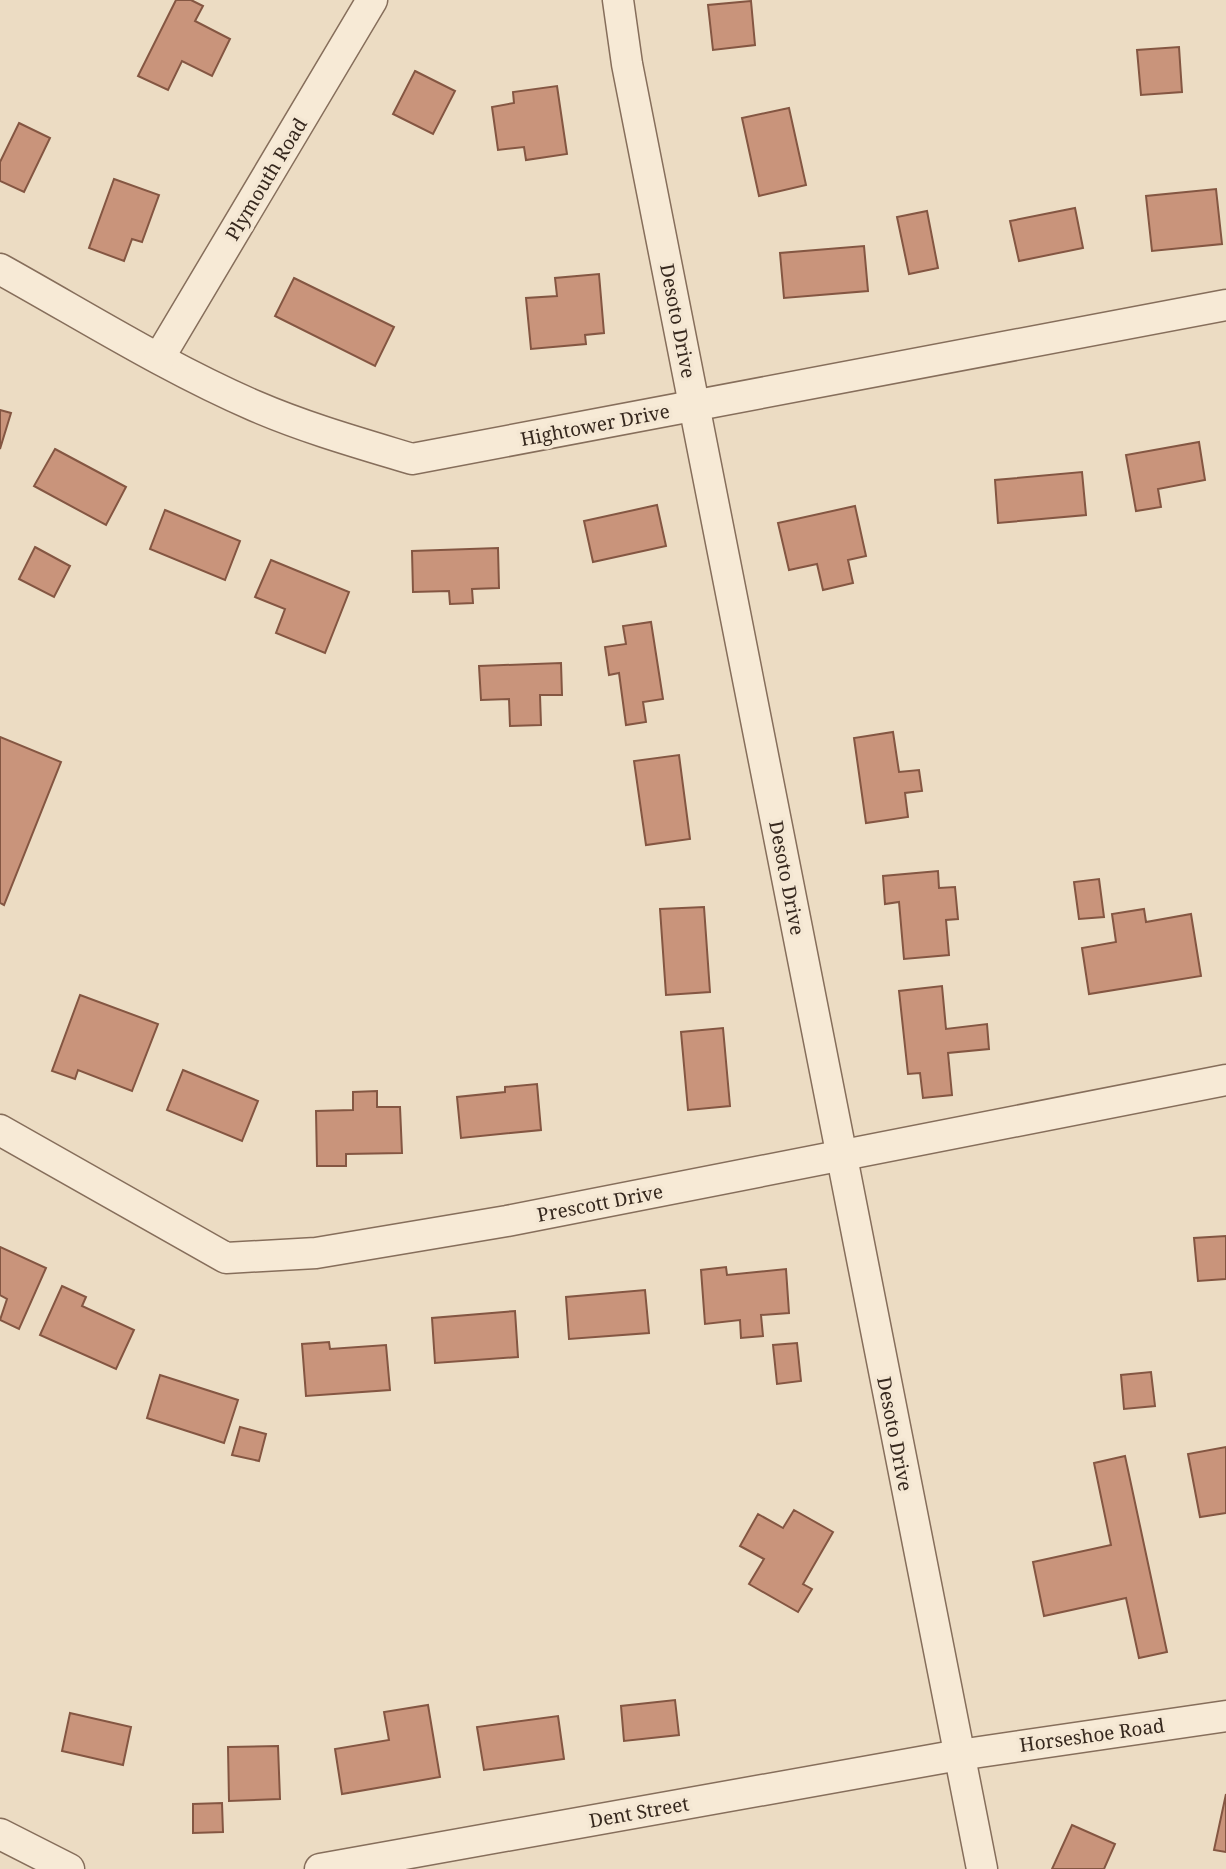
<svg xmlns="http://www.w3.org/2000/svg" width="1226" height="1869" viewBox="0 0 1226 1869" font-family="'Noto Serif',serif">
  <style>
    .building { fill: #c9947b; stroke: #845642; stroke-width: 2 }
    .lines { fill: none; stroke-linecap: round; stroke-linejoin: round }
    .minor-casing { stroke: #866e5b; stroke-width: 33 }
    .minor { stroke: #f7ead6; stroke-width: 30 }
    .labels { text-anchor: middle; stroke-width: 7; stroke-linejoin: round; paint-order: stroke }
    .street-label { font-size: 19px; fill: #36281e; stroke: #f4e7d3 }
  </style>
  <rect width="100%" height="100%" fill="#ecdcc3"/>
  <g class="building">
    <polygon points="176,0 191,0 203,6 195,21 230,39 212,76 182,61 168,90 138,76"/>
    <polygon points="751,1 755,45 713,50 708,5"/>
    <polygon points="1179,47 1182,92 1141,95 1137,50"/>
    <polygon points="415,71 455,91 433,134 393,114"/>
    <polygon points="557,86 567,154 526,160 524,147 498,150 492,107 514,103 513,92"/>
    <polygon points="789,108 806,185 759,196 742,118"/>
    <polygon points="19,123 50,138 24,192 0,181 0,162"/>
    <polygon points="114,179 159,195 142,242 132,239 124,261 89,248"/>
    <polygon points="1216,189 1222,244 1152,251 1146,196"/>
    <polygon points="1075,208 1083,248 1019,261 1010,221"/>
    <polygon points="927,211 938,268 909,274 897,217"/>
    <polygon points="864,246 868,291 784,298 780,253"/>
    <polygon points="599,274 604,333 585,335 586,344 531,349 526,298 557,296 555,278"/>
    <polygon points="294,278 394,327 375,366 275,316"/>
    <polygon points="0,410 11,413 0,449"/>
    <polygon points="1199,442 1205,480 1158,489 1161,507 1136,511 1126,455"/>
    <polygon points="55,449 126,487 106,525 34,486"/>
    <polygon points="1082,472 1086,515 998,523 995,480"/>
    <polygon points="657,505 666,546 593,562 584,521"/>
    <polygon points="855,506 866,556 848,560 853,583 823,590 817,564 789,570 778,523"/>
    <polygon points="165,510 240,541 225,580 150,549"/>
    <polygon points="35,547 70,566 54,597 19,579"/>
    <polygon points="498,548 499,588 472,589 473,603 450,604 449,591 413,592 412,551"/>
    <polygon points="271,560 349,592 325,653 276,633 285,609 255,597"/>
    <polygon points="651,622 663,699 643,702 646,722 626,725 619,673 609,675 605,647 626,644 623,626"/>
    <polygon points="561,663 562,695 540,695 541,725 510,726 509,699 481,700 479,666"/>
    <polygon points="893,732 899,772 919,770 922,791 905,793 908,817 866,823 854,738"/>
    <polygon points="0,737 61,762 4,905 0,903"/>
    <polygon points="679,755 690,839 646,845 634,761"/>
    <polygon points="938,871 939,888 955,887 958,919 946,920 949,955 904,959 899,902 885,904 883,876"/>
    <polygon points="1099,879 1104,917 1079,919 1074,882"/>
    <polygon points="704,907 710,992 666,995 660,909"/>
    <polygon points="1144,909 1146,922 1191,914 1201,976 1089,994 1082,948 1116,942 1112,914"/>
    <polygon points="942,986 946,1029 987,1024 989,1049 948,1053 952,1095 923,1098 920,1073 908,1074 899,991"/>
    <polygon points="80,995 158,1024 132,1091 78,1070 75,1079 52,1071"/>
    <polygon points="723,1028 730,1106 688,1110 681,1032"/>
    <polygon points="183,1070 258,1101 242,1141 167,1110"/>
    <polygon points="537,1084 541,1130 461,1138 457,1097 505,1092 505,1087"/>
    <polygon points="377,1091 377,1107 400,1107 402,1153 346,1154 346,1166 317,1166 316,1111 353,1110 353,1092"/>
    <polygon points="1226,1236 1226,1279 1198,1281 1194,1238"/>
    <polygon points="0,1247 46,1268 19,1329 0,1320 7,1299 0,1295"/>
    <polygon points="726,1267 727,1275 786,1269 789,1313 761,1315 763,1336 741,1338 740,1320 705,1324 701,1270"/>
    <polygon points="62,1286 86,1297 82,1306 134,1330 116,1369 40,1335"/>
    <polygon points="645,1290 649,1333 569,1339 566,1297"/>
    <polygon points="515,1311 518,1357 435,1363 432,1318"/>
    <polygon points="329,1342 330,1349 386,1345 390,1390 306,1396 302,1344"/>
    <polygon points="797,1343 801,1381 777,1384 773,1345"/>
    <polygon points="1151,1372 1155,1406 1124,1409 1121,1375"/>
    <polygon points="160,1375 238,1400 224,1443 147,1418"/>
    <polygon points="240,1427 266,1434 259,1461 232,1455"/>
    <polygon points="1226,1447 1226,1513 1200,1517 1188,1454"/>
    <polygon points="1125,1456 1167,1652 1139,1658 1126,1598 1044,1616 1033,1562 1111,1545 1094,1463"/>
    <polygon points="794,1510 833,1532 803,1584 812,1589 798,1612 749,1584 764,1559 740,1546 758,1514 783,1528"/>
    <polygon points="675,1700 679,1735 624,1741 621,1706"/>
    <polygon points="428,1705 440,1777 342,1794 335,1749 389,1740 384,1712"/>
    <polygon points="70,1713 131,1727 123,1765 62,1751"/>
    <polygon points="558,1716 564,1759 484,1770 477,1727"/>
    <polygon points="278,1746 280,1799 229,1801 228,1747"/>
    <polygon points="1226,1794 1226,1852 1214,1850"/>
    <polygon points="222,1803 223,1832 193,1833 193,1804"/>
    <polygon points="1072,1825 1115,1844 1104,1869 1052,1869"/>
  </g>
  <g class="lines">
    <g class="minor-casing">
      <g id="minor">
        <polyline points="618,0 627,64 982,1869"/>
        <path d="M 0,269 C 83,315 167,368 255,406 C 306,428 359,443 412,459 L 1226,305"/>
        <polyline points="159,358 372,0"/>
        <polyline points="0,1130 226,1258 316,1253 507,1221 1226,1080"/>
        <polyline points="0,1834 69,1869"/>
        <polyline points="320,1869 959,1755 1226,1716"/>
      </g>
    </g>
    <use href="#minor" class="minor"/>
  </g>
  <g class="labels">
    <g class="street-label">
      <text transform="translate(266 179) rotate(-59)" y="7">Plymouth Road</text>
      <text transform="translate(678 321) rotate(79)" y="7">Desoto Drive</text>
      <text transform="translate(595 425) rotate(-11)" y="7">Hightower Drive</text>
      <text transform="translate(787 878) rotate(79)" y="7">Desoto Drive</text>
      <text transform="translate(600 1203) rotate(-11)" y="7">Prescott Drive</text>
      <text transform="translate(895 1434) rotate(79)" y="7">Desoto Drive</text>
      <text transform="translate(1092 1735) rotate(-8)" y="7">Horseshoe Road</text>
      <text transform="translate(639 1812) rotate(-10)" y="7">Dent Street</text>
    </g>
  </g>
</svg>
